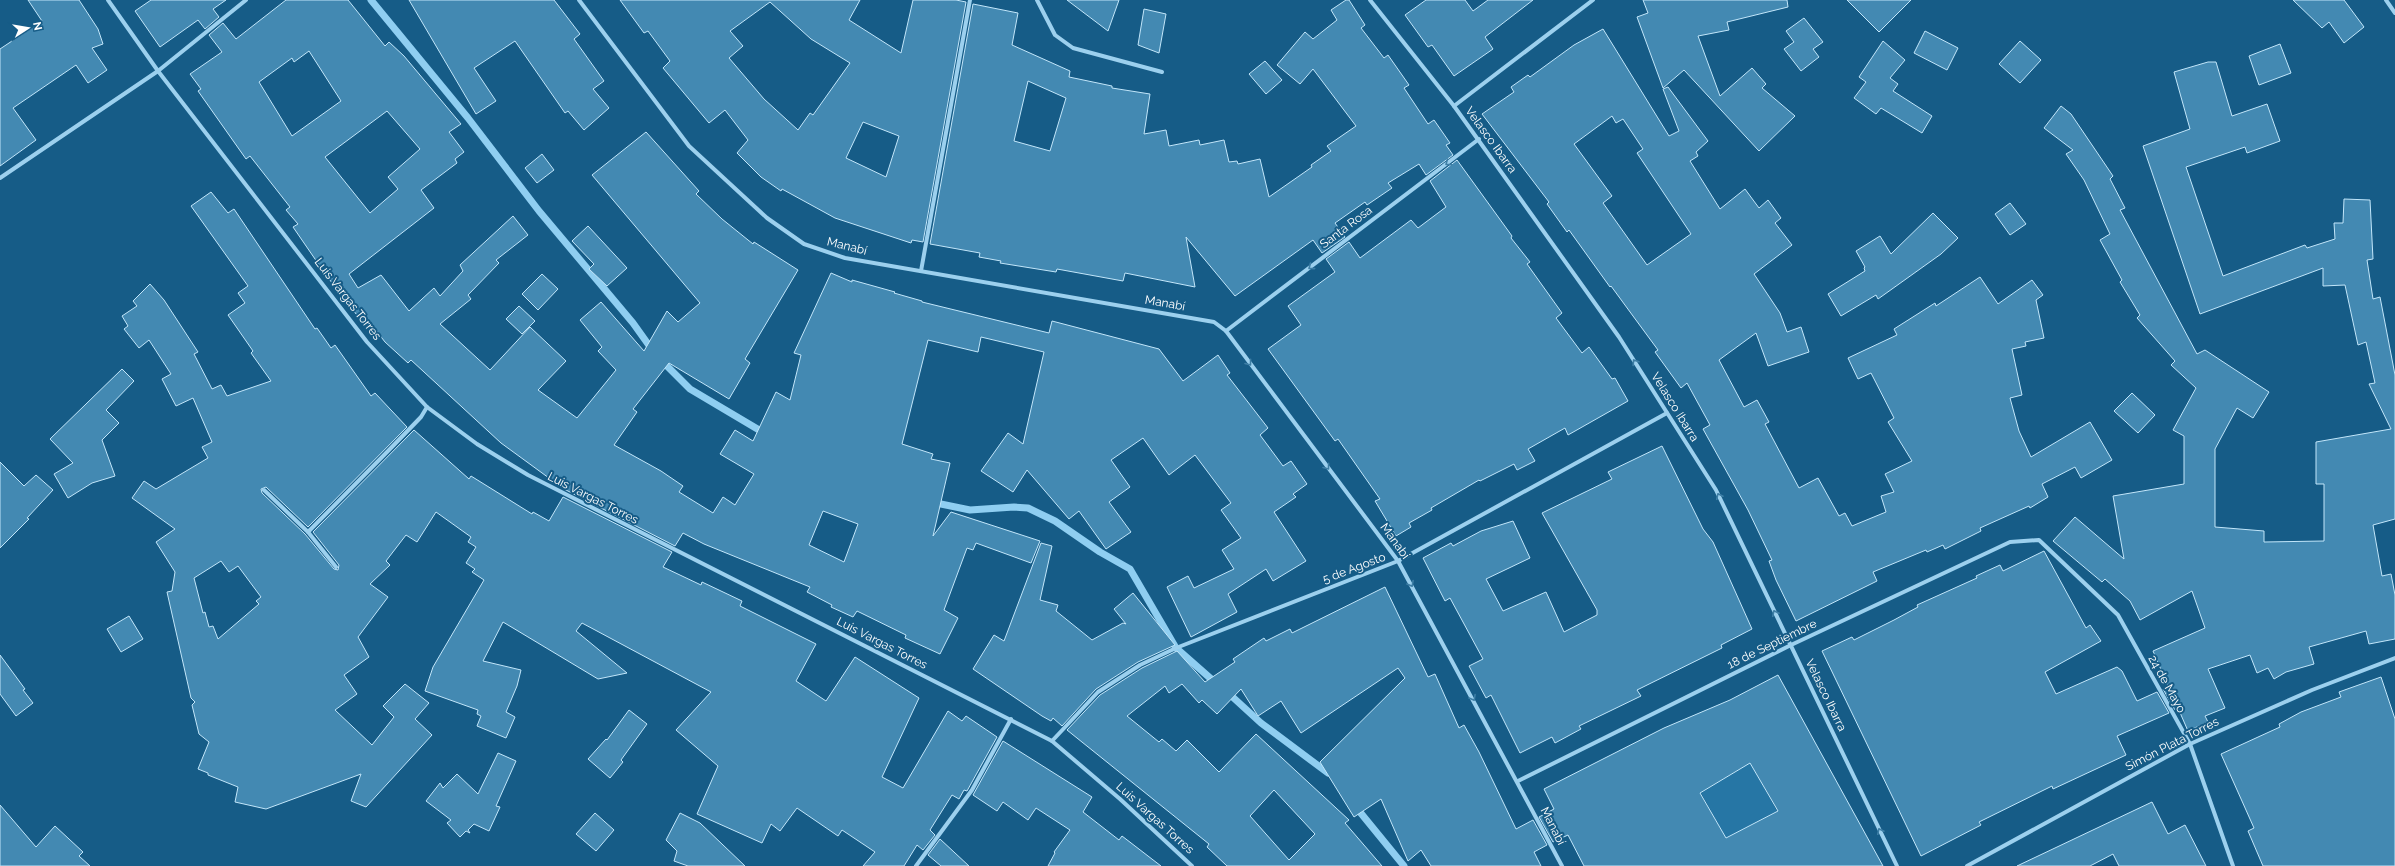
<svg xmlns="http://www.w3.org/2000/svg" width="2395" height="866" viewBox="0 0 2395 866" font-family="Raleway,sans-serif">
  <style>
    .green { fill: #2676a5 }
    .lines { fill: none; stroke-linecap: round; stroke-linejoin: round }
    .stream { stroke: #8fcef1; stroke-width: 7 }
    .building { fill: #4389b2; stroke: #c2e6fa; fill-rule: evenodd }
    .street { stroke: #9cd0ee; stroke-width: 4 }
    .oneway { stroke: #3e7fa6 }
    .labels { text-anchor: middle; stroke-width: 4; stroke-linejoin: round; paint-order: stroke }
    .street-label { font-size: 12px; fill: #fff; stroke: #165c87 }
  </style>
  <rect width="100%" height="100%" fill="#165c87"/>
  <polygon class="green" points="1750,763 1777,811 1726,838 1701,793"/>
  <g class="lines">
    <g class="stream">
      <polyline points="371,0 468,118 539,211 633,323 653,351"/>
      <polyline points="661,360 690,389 766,434"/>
      <polyline points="931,502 970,510 1014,507 1028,508 1055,521 1100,552 1130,569 1176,648 1218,685"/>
      <polyline points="1226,691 1261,723 1328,773"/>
      <polyline points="1355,806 1404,866"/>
    </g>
  </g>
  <g class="building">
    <polygon points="28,0 79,0 98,29 103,44 92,48 107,70 88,83 76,65 13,108 36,140 0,166 0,49 42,21"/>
    <polygon points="151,0 226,0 213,9 219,17 205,29 198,20 160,47 135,11"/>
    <path d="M 286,0 L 348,0 L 385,46 L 389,42 L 404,56 L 461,124 L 449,132 L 464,152 L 455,159 L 457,163 L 421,190 L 434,208 L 349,274 L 358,288 L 381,275 L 409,311 L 434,288 L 440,296 L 463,271 L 460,265 L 513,216 L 528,235 L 496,260 L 499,263 L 468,295 L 471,299 L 440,324 L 490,370 L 530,327 L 566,361 L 538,390 L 577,418 L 616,370 L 598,351 L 602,347 L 580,320 L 601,302 L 644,351 L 667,311 L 678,322 L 700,303 L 592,175 L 646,132 L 699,191 L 696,194 L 722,219 L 753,244 L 754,242 L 798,270 L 745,359 L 750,363 L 729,399 L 669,363 L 633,409 L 637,412 L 614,445 L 661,471 L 683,486 L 679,492 L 713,513 L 723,497 L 735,505 L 754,474 L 720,454 L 735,430 L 753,441 L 776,392 L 790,400 L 801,355 L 794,353 L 831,273 L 852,282 L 852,280 L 895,292 L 894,293 L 922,301 L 922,302 L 1049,333 L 1052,321 L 1159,349 L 1183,381 L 1218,355 L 1230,373 L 1227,375 L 1268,428 L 1260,435 L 1283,466 L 1291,461 L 1307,484 L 1293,494 L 1296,497 L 1274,512 L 1306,561 L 1273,581 L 1266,569 L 1228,594 L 1237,612 L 1191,637 L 1167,587 L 1188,576 L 1194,588 L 1234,569 L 1222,550 L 1241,538 L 1221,510 L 1231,503 L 1195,455 L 1169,475 L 1143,438 L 1111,460 L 1130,487 L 1109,502 L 1131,532 L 1106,549 L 1079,511 L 1069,519 L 1027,470 L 1013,492 L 981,471 L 1008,433 L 1023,444 L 1044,352 L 981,337 L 978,352 L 928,340 L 902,444 L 933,454 L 931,459 L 950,463 L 933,536 L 951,512 L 1040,541 L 1031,563 L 976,543 L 973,550 L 967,548 L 944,610 L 958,618 L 940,654 L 905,638 L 906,635 L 857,611 L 853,617 L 831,607 L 832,605 L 807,592 L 810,587 L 704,544 L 683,533 L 675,546 L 564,489 L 501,443 L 411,360 L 408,363 L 385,342 L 375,329 L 370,332 L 326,275 L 293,227 L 298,224 L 286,210 L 290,207 L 250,156 L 246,159 L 198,91 L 201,89 L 190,74 L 222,52 L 209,35 L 223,23 L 236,39 ZM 309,51 L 341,101 L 292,136 L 259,82 L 292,58 L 294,62 ZM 387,111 L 420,149 L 388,177 L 398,189 L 370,213 L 325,157 ZM 823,511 L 858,524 L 844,562 L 809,545 Z"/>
    <polygon points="409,0 554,0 580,34 574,39 604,81 593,89 609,108 584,130 568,111 565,113 515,41 474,68 496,101 476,114"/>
    <path d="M 620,0 L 860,0 L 849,20 L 901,53 L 913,0 L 956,0 L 966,2 L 923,242 L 912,240 L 911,243 L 835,218 L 782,189 L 781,191 L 761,177 L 737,153 L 748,140 L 725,110 L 709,123 L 663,68 L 670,61 L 648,31 L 644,33 ZM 770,2 L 811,39 L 850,63 L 813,115 L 810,113 L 798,130 L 764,99 L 729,58 L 743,46 L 730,31 ZM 863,122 L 899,136 L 886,177 L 846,158 Z"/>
    <polygon points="1067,0 1119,0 1108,31"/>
    <path d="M 1346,0 L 1349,0 L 1365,25 L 1361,28 L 1384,58 L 1388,55 L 1409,85 L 1404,88 L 1428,124 L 1434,120 L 1450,143 L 1446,145 L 1453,155 L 1426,175 L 1419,164 L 1388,183 L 1392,188 L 1367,205 L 1365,202 L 1335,223 L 1345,237 L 1322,253 L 1313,240 L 1235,296 L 1186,237 L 1195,287 L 1125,273 L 1123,281 L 1057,269 L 1056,272 L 1000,263 L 1001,261 L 979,257 L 980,253 L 930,244 L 973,4 L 1018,13 L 1012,45 L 1070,71 L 1069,77 L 1112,86 L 1112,88 L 1150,94 L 1144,134 L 1166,130 L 1169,146 L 1199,140 L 1200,145 L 1224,140 L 1229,162 L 1237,161 L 1238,164 L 1260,159 L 1269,197 L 1312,167 L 1311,165 L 1331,151 L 1327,146 L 1356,126 L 1313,69 L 1300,84 L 1277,65 L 1305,32 L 1313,39 L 1337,20 L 1331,10 ZM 1028,81 L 1066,98 L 1050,151 L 1014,141 Z"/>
    <polygon points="1426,0 1465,0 1473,11 1488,0 1533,0 1485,37 1493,49 1454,76 1432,45 1428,47 1405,15"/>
    <polygon points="1643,0 1787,0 1788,7 1727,22 1729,30 1698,36 1720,96 1752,68 1766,84 1762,88 1795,116 1759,151 1684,70 1663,88 1637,17 1648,13"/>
    <polygon points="1847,0 1911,0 1879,32"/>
    <polygon points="2293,0 2344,0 2364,27 2344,43 2329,22 2322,28"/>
    <polygon points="1144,9 1166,14 1159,53 1138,45"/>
    <polygon points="1804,18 1823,42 1813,49 1819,57 1801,71 1784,49 1794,42 1786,31"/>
    <path d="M 1603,29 L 1669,136 L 1679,131 L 1663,89 L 1668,87 L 1708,141 L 1696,152 L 1698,156 L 1690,161 L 1720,209 L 1745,189 L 1759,208 L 1768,200 L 1781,218 L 1775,223 L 1792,245 L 1754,274 L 1780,313 L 1787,332 L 1801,327 L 1809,352 L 1768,366 L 1756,333 L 1719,360 L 1744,407 L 1757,400 L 1769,422 L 1765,424 L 1799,488 L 1818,478 L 1839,516 L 1845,513 L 1852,526 L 1886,512 L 1881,496 L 1894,492 L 1885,474 L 1912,461 L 1888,422 L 1894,418 L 1871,373 L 1858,379 L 1848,358 L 1897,335 L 1894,329 L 1935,303 L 1936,306 L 1980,277 L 1998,304 L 2032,280 L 2043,295 L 2036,300 L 2044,338 L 2025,342 L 2026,346 L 2012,349 L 2022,395 L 2010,398 L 2019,431 L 2031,457 L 2090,422 L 2112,460 L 2081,478 L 2075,467 L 2042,484 L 2048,497 L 2030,508 L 2029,506 L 1980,528 L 1981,531 L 1945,549 L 1943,545 L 1927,552 L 1926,550 L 1873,572 L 1877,581 L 1796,621 L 1776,580 L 1769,561 L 1772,560 L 1748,510 L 1703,429 L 1710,425 L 1687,383 L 1681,388 L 1655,352 L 1658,350 L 1633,316 L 1611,286 L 1610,287 L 1569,230 L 1567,232 L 1547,204 L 1549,202 L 1482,114 L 1514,92 L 1511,87 L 1528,75 L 1530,77 L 1574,45 ZM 1612,116 L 1616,123 L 1623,119 L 1643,149 L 1637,153 L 1691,234 L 1647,265 L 1603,203 L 1612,196 L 1574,144 Z"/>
    <polygon points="1925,31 1958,48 1947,70 1914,53"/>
    <polygon points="1883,41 1905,60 1890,78 1898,84 1893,91 1932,116 1922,133 1881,108 1876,114 1854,98 1866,82 1859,77"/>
    <polygon points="2020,41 2041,60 2020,83 1999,64"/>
    <polygon points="2280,44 2291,73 2259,85 2249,56"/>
    <polygon points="1265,61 1282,80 1266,94 1249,74"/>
    <polygon points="2208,62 2216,62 2232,116 2267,104 2280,141 2247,153 2245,147 2186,167 2223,276 2305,245 2307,248 2335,239 2334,223 2343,223 2344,199 2370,200 2373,259 2367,260 2373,299 2380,297 2395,375 2395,519 2373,525 2382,576 2391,574 2395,595 2395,639 2369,644 2366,631 2309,647 2314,664 2286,672 2274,679 2268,668 2257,673 2250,655 2208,669 2225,708 2205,716 2208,722 2188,731 2178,708 2175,710 2163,689 2168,686 2153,651 2205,628 2192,591 2140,620 2130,601 2105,579 2102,582 2053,541 2075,517 2124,559 2113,496 2184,484 2184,436 2173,430 2196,388 2171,365 2175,361 2137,318 2140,315 2120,282 2122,280 2100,240 2110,234 2084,180 2066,154 2073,150 2044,128 2061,106 2071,114 2113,176 2110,179 2125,208 2120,210 2197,354 2205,350 2269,392 2253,418 2237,408 2215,449 2215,527 2264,531 2264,542 2324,541 2324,484 2316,484 2316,442 2391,429 2369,384 2375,383 2366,342 2358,345 2345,285 2323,286 2323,268 2200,314 2143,146 2190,129 2174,72"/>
    <polygon points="542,154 554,170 537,183 525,168"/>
    <polygon points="1457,160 1512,236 1511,238 1530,262 1527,264 1562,313 1556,318 1582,353 1589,347 1612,379 1615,378 1628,401 1568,435 1565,428 1528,449 1535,461 1517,470 1514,464 1480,481 1479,480 1431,508 1432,510 1409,523 1411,527 1396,536 1375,501 1380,499 1338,439 1335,441 1268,349 1301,325 1288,306 1335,272 1326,259 1349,242 1360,258 1411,220 1418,228 1446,207 1430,181"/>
    <path d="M 211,192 L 228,213 L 234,209 L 315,329 L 317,328 L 331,348 L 335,345 L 371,396 L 375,393 L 407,427 L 308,527 L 266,487 L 261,489 L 262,493 L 305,534 L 334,569 L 338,570 L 339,565 L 313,532 L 414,430 L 469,479 L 471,476 L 532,514 L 533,512 L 549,521 L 563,497 L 672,552 L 663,567 L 701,585 L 702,582 L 742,601 L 740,606 L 816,644 L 796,681 L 826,701 L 855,657 L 919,698 L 882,777 L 903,788 L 948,711 L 962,721 L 966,716 L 997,737 L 967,791 L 964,790 L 959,799 L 952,795 L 930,830 L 935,835 L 923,850 L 917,845 L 904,866 L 863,866 L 875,852 L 842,830 L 838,836 L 797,808 L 780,831 L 771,824 L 762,843 L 697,814 L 718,766 L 676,730 L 711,692 L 582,623 L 576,631 L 627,673 L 598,679 L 503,622 L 483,661 L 521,670 L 517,686 L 506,712 L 515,717 L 506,738 L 477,726 L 481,716 L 477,714 L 478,710 L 425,691 L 433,667 L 484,580 L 472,572 L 475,569 L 466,563 L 476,547 L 468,542 L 471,537 L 436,512 L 417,542 L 406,535 L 386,561 L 390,565 L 370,584 L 388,597 L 358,637 L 369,657 L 344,675 L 357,694 L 335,710 L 372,745 L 394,717 L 383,706 L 405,684 L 429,703 L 415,719 L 432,735 L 366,807 L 351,801 L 361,774 L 266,809 L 235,802 L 238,787 L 208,775 L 208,773 L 198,769 L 209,742 L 199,734 L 192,705 L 195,702 L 191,698 L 167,592 L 172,591 L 175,572 L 156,542 L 175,529 L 132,498 L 144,481 L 156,489 L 208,458 L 202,447 L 212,442 L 193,398 L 176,406 L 162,379 L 171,374 L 149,340 L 139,348 L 124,329 L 128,326 L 122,316 L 137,306 L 133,301 L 150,284 L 164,300 L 198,352 L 194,354 L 212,389 L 221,385 L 227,396 L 271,381 L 251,353 L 253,351 L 228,315 L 245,303 L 238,293 L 248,286 L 191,206 ZM 221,561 L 229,572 L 238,566 L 261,597 L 256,601 L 259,604 L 218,639 L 213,626 L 209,627 L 205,612 L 203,613 L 194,578 Z"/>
    <polygon points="2010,203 2026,224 2010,235 1995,214"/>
    <polygon points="1933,213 1958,238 1941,254 1878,299 1876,295 1841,316 1828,294 1865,271 1864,268 1865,267 1856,251 1880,236 1891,254"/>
    <polygon points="588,226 627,268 607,286 589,269 594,264 572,241"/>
    <polygon points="542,274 558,289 538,310 522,294"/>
    <polygon points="519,306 535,321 522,334 506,319"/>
    <polygon points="122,369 134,381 106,410 119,423 102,440 115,476 92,483 68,498 54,474 73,463 50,439"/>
    <polygon points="2132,393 2155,415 2138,433 2114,411"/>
    <polygon points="1662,446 1703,529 1713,542 1752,629 1721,645 1722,648 1637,690 1641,696 1579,726 1581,729 1555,743 1552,737 1520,753 1491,695 1486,698 1469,666 1483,659 1450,598 1445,601 1423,558 1451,543 1453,546 1481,531 1513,521 1530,558 1486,579 1503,611 1546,592 1564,632 1597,615 1597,610 1542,513 1612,479 1608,472"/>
    <polygon points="0,462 24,486 36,475 53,490 27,518 29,519 0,548"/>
    <polygon points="1041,543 1052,546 1040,600 1058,605 1056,611 1092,640 1123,623 1126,624 1114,609 1133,593 1175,645 1138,662 1096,689 1062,726 1053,718 1051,721 1042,716 973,669 994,635 1004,641"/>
    <polygon points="2044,551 2086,628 2090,625 2101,641 2045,672 2056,694 2117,667 2122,671 2137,701 2157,692 2169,713 2117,736 2126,755 2053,789 2052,786 1979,822 1981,825 1921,856 1822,651 1852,637 1854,640 1894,620 1918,607 1917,605 1977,578 1976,576 2000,565 2003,571"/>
    <path d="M 1385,587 L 1428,677 L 1435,674 L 1459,728 L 1464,725 L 1479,752 L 1516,829 L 1533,820 L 1547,845 L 1534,852 L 1541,866 L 1431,866 L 1421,850 L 1408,861 L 1381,799 L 1354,817 L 1320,762 L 1405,678 L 1398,668 L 1301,733 L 1281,701 L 1258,716 L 1241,689 L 1217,714 L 1202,700 L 1199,703 L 1182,684 L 1169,693 L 1165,686 L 1127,716 L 1159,742 L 1162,739 L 1176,751 L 1187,740 L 1219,772 L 1256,734 L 1349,820 L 1345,823 L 1382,866 L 1227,866 L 1207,847 L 1209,844 L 1067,730 L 1100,695 L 1142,668 L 1177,651 L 1205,682 L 1235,662 L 1233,659 L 1264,638 L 1266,641 L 1290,629 L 1292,633 ZM 1274,790 L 1315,834 L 1289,860 L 1250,816 Z"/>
    <polygon points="129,616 143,639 121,652 107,629"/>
    <polygon points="0,655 25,689 23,690 33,703 16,716 0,694"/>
    <path d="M 1778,675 L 1883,866 L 1584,866 L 1568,835 L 1553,842 L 1539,817 L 1554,809 L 1544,789 L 1664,728 L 1730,700 ZM 1750,763 L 1778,811 L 1726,838 L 1700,793 Z"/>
    <polygon points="2381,677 2395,719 2395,866 2263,866 2248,831 2254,828 2221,754 2280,727 2279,724 2301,712 2341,697 2339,692"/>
    <polygon points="629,710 647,724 621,760 623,762 610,778 588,759 606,739 607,740"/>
    <polygon points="1003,741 1092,797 1083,812 1119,840 1122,836 1161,866 1048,866 1055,853 1054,852 1070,830 1036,808 1028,820 1003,802 997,811 973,795"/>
    <polygon points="498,753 516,761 496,806 500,807 489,831 474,824 468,830 470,833 466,831 460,837 447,823 451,820 426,801 440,783 443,788 457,774 478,794"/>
    <polygon points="2152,802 2168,834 2185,825 2206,866 2119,866 2113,854 2090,866 2017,866"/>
    <polygon points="0,805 36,847 55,826 83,852 79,856 90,866 0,866"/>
    <polygon points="595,813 614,830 596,851 576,834"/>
    <polygon points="680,813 700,823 745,866 688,866 674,861 677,851 666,840"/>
    <polygon points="940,839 969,866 941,866 928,855"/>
  </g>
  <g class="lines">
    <g class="street">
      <polyline points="108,0 158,71 367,342 427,407 477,444 528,475 1052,741 1120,799 1192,866"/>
      <polyline points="579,0 689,146 767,218 804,244 845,258 1214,322 1226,331 1398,561 1562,866"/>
      <polyline points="1037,0 1055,35 1073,48 1162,72"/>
      <polyline points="1370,0 1454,106 1619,337 1716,490 1897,866"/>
      <polyline points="2386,0 2395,13"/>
      <polyline points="1454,106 1593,0"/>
      <polyline points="0,178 158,71 246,0"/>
      <polyline points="921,271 970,0"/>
      <polyline points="1226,331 1479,139"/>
      <polyline points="264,490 308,532 336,567"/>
      <polyline points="308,532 389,450 421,417 427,407"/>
      <polyline points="1052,741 1098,692 1140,665 1176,648 1398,561 1667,413"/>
      <polyline points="1518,781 1791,645 2010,542 2039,540 2118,615 2190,744 2233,866"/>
      <polyline points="916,866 972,790 1011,719"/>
      <polyline points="1967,866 2190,744 2312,690 2395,658"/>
    </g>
  </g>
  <defs><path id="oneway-chevron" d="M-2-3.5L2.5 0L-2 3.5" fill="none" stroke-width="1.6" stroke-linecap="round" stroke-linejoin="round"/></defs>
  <g class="oneway">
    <use href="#oneway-chevron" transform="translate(1448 163) rotate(143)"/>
    <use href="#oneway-chevron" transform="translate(1311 267) rotate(143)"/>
    <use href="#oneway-chevron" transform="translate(1635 362) rotate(-122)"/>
    <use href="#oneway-chevron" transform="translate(1249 363) rotate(53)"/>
    <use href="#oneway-chevron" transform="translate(1327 467) rotate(53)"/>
    <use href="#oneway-chevron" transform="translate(1719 496) rotate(-116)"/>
    <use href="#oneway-chevron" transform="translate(1411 584) rotate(61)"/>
    <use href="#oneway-chevron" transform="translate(1775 613) rotate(-116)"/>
    <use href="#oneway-chevron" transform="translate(1473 698) rotate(61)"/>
    <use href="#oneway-chevron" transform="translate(1880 831) rotate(-116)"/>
  </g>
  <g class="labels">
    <g class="street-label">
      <text transform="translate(1491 140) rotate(54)" y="4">Velasco Ibarra</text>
      <text transform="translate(1346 227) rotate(-37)" y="4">Santa Rosa</text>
      <text transform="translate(847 246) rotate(14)" y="4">Manabí</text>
      <text transform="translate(348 299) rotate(52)" y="4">Luis Vargas Torres</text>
      <text transform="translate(1165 303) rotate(10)" y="4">Manabí</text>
      <text transform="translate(1675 407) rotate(58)" y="4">Velasco Ibarra</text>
      <text transform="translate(593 498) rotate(27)" y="4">Luis Vargas Torres</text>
      <text transform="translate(1395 541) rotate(54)" y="4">Manabí</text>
      <text transform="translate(1354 568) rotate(-21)" y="4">5 de Agosto</text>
      <text transform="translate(882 643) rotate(27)" y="4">Luis Vargas Torres</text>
      <text transform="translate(1772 644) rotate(-26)" y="4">18 de Septiembre</text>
      <text transform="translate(2167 684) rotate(61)" y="4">24 de Mayo</text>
      <text transform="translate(1826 695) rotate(64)" y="4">Velasco Ibarra</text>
      <text transform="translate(2172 744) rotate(-27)" y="4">Simón Plata Torres</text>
      <text transform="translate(1155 818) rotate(42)" y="4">Luis Vargas Torres</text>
      <text transform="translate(1553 826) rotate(63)" y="4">Manabí</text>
    </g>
  </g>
  <g transform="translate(28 28) rotate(78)" stroke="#165c87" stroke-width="3" paint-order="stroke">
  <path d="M0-3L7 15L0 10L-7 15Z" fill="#ffffff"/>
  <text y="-6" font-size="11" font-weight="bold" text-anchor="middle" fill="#ffffff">N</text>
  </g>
</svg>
